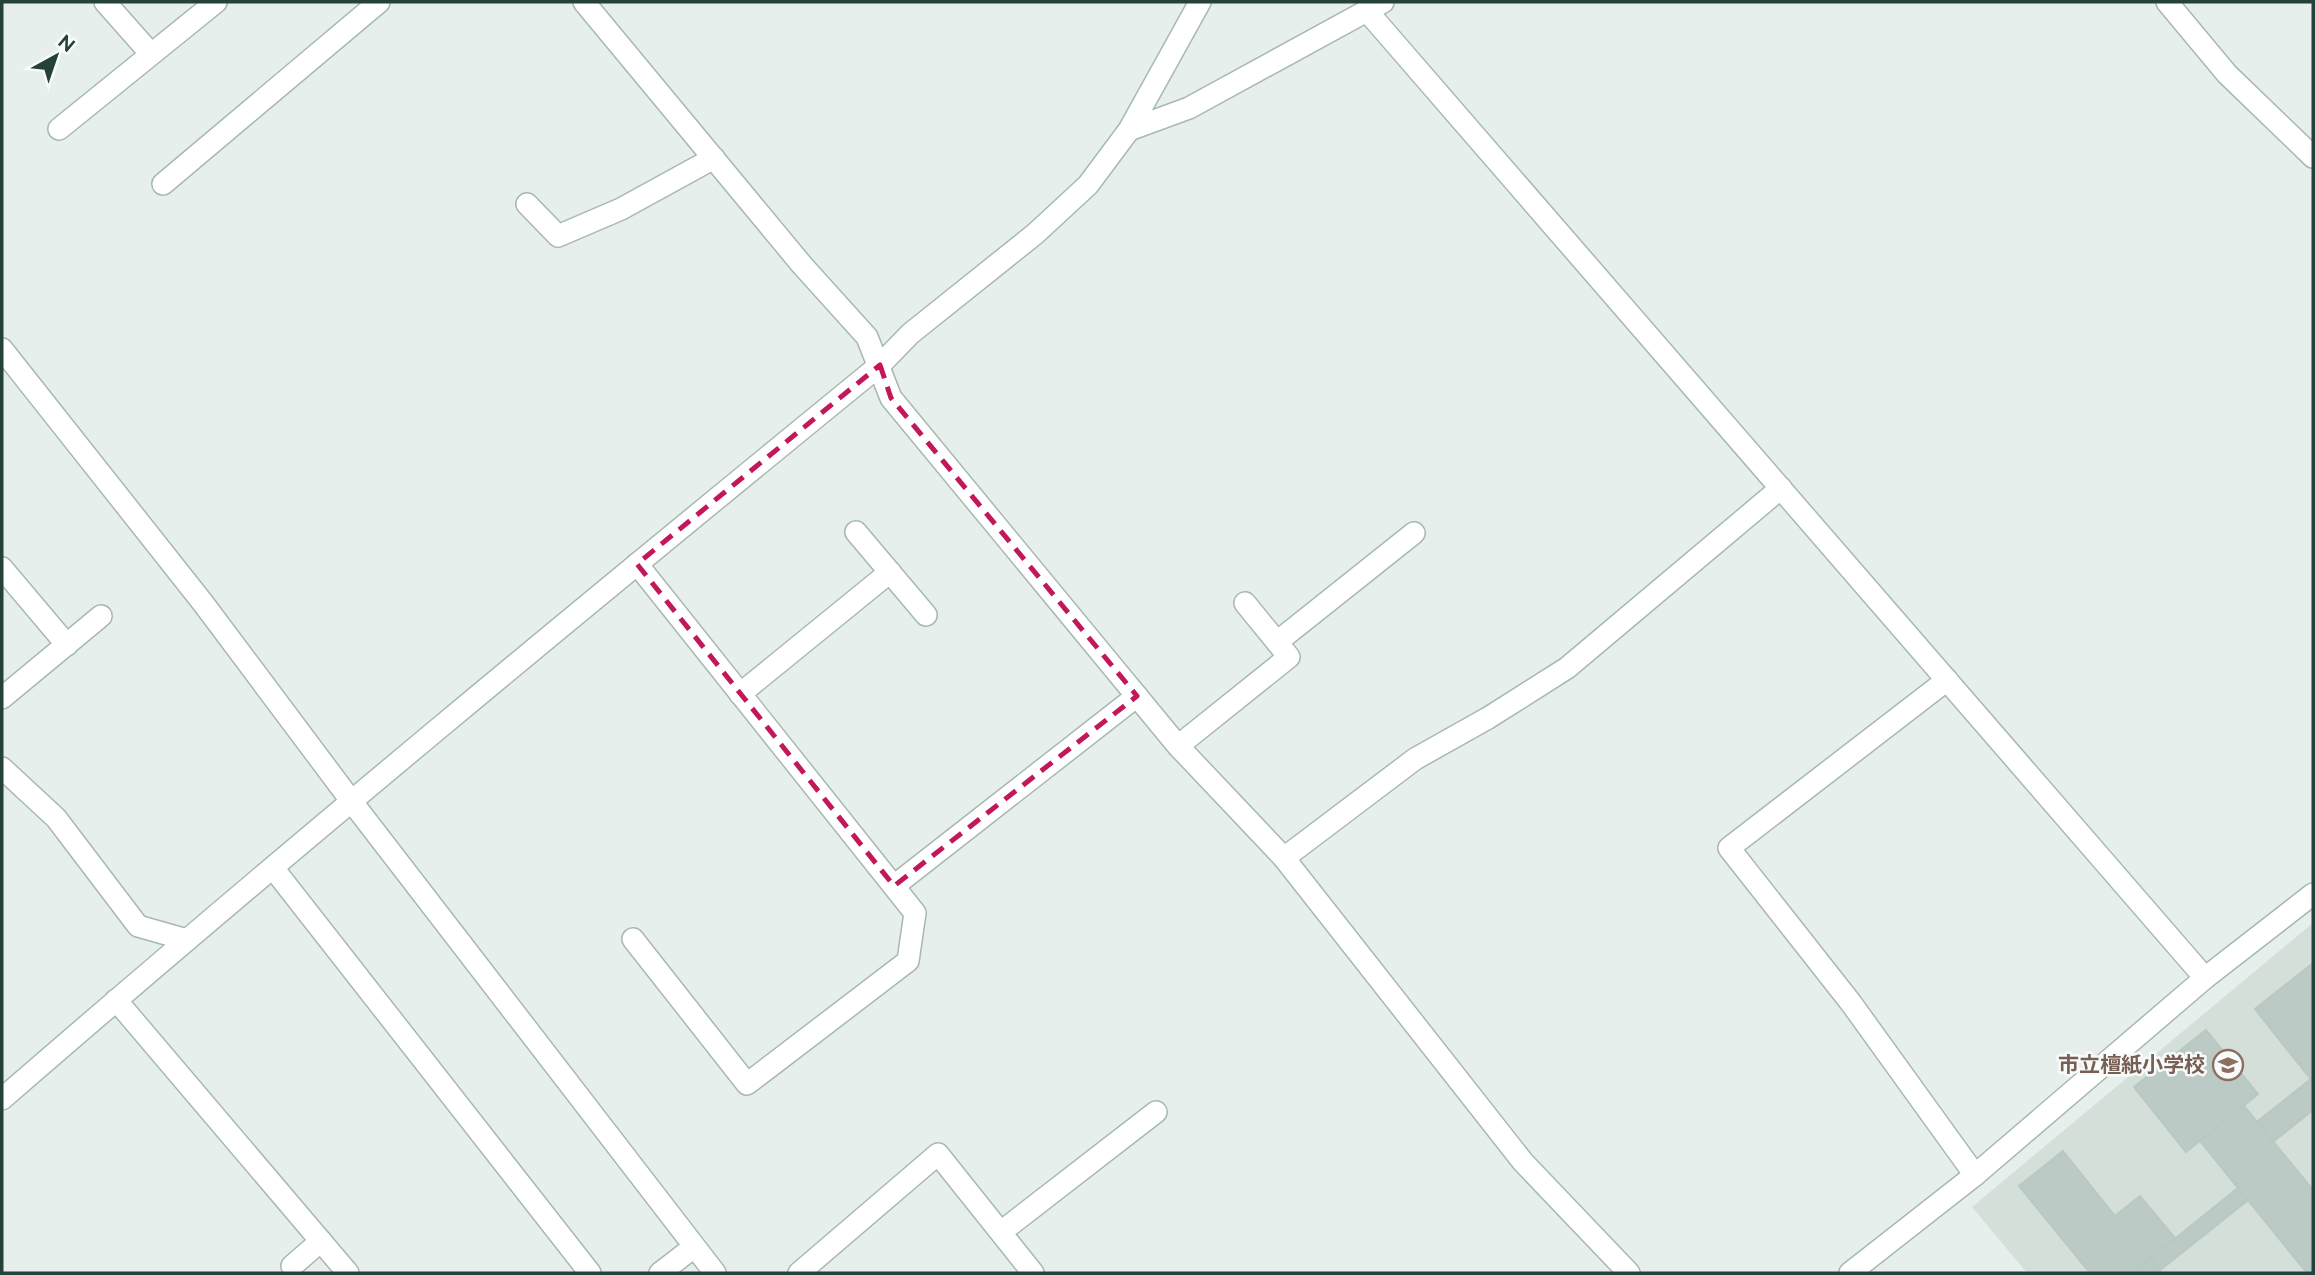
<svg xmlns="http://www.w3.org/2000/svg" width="2315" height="1275" viewBox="0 0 2315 1275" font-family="Raleway,'Noto Sans JP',sans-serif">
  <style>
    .built { fill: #d4dfda }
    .building { fill: #bbcac4; stroke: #b8c9c2; stroke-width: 2 }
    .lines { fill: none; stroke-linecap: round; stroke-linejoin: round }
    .minor-casing { stroke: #a8b8b2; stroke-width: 24 }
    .tertiary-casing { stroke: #a8b8b2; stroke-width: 24 }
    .minor { stroke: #fff; stroke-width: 21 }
    .tertiary { stroke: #fff; stroke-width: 21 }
    .marked { fill: none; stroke: #c2185b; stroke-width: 5; stroke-dasharray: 14 9; stroke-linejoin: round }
    .labels { text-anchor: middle; stroke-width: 5; stroke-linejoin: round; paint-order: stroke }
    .education-label { font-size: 21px; font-weight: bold; fill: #785e54; stroke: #f7fbf9; text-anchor: end }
  </style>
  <rect width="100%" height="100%" fill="#e6efeb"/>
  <polygon class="built" points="2313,923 2313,1273 2027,1273 1972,1207"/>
  <g class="building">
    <polygon points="2313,963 2313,1082 2255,1009"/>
    <polygon points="2206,1030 2258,1094 2186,1152 2134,1087"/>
    <polygon points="2311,1079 2313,1082 2313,1110 2274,1141 2258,1121"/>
    <polygon points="2244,1106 2313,1190 2313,1273 2307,1273 2200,1141"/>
    <polygon points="2063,1151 2115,1216 2140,1196 2175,1238 2132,1273 2090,1273 2019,1186"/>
    <polygon points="2238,1188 2248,1200 2159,1271 2150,1259"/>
    <polygon points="2150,1259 2161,1273 2132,1273"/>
  </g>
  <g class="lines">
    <g class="minor-casing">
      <g id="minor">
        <polyline points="105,2 151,54"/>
        <polyline points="584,2 802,265 867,337 891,398 1178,746 1284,858 1523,1162 1629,1273"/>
        <polyline points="2167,2 2227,74 2313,157"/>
        <polyline points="1367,11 2205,978"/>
        <polyline points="59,129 216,2"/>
        <polyline points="1129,130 1189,108 1383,2"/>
        <polyline points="163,184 379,2"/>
        <polyline points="527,204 558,236 621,209 714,158"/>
        <polyline points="2,349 203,603 352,802 715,1273"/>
        <polyline points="856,532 926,615"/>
        <polyline points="2,568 67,645"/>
        <polyline points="1277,642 1414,533"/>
        <polyline points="1947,680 1729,848 1851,1003 1975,1175"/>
        <polyline points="740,694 890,572"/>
        <polyline points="2,698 101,616"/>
        <polyline points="1178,746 1289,657 1245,603"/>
        <polyline points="2,768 56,818 138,926 187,940"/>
        <polyline points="1284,858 1415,759 1488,718 1567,668 1781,488"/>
        <polyline points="273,868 590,1273"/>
        <polyline points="894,886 1137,696"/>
        <polyline points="633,939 747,1084 908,961 915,913 637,564"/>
        <polyline points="116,1000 348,1273"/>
        <polyline points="1001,1232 1156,1112"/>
        <polyline points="292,1266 321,1241"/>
        <polyline points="660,1273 694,1247"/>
        <polyline points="799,1273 938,1154 1033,1273"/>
        <polyline points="1850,1273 1975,1175 2205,978 2313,894"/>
      </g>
    </g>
    <g class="tertiary-casing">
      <path id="tertiary" d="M 2,1099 C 290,849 585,606 880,365 L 910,334 L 1035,234 L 1088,185 L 1129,130 L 1200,2"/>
    </g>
    <use href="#minor" class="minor"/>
    <use href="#tertiary" class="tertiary"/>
  </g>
  <path class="marked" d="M 880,365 L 891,398 L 1137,696 L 894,886 L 637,564 Z"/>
  <defs>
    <g id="school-ring" transform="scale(1.575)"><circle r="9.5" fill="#f7fbf9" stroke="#8d6e63" stroke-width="1.5"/><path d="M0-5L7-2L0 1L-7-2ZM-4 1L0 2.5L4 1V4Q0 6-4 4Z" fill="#8d6e63"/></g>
  </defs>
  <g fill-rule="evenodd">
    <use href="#school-ring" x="2228" y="1065"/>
  </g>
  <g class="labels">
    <g class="education-label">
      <text x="2205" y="1072">市立檀紙小学校</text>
    </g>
  </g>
  <rect width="2315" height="1275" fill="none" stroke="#24423a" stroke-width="7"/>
  <g transform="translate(56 56) rotate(40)" stroke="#f7fbf9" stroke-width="5" paint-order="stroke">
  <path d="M0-5L12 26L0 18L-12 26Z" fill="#24423a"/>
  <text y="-10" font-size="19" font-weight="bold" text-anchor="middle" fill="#24423a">N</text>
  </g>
</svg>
